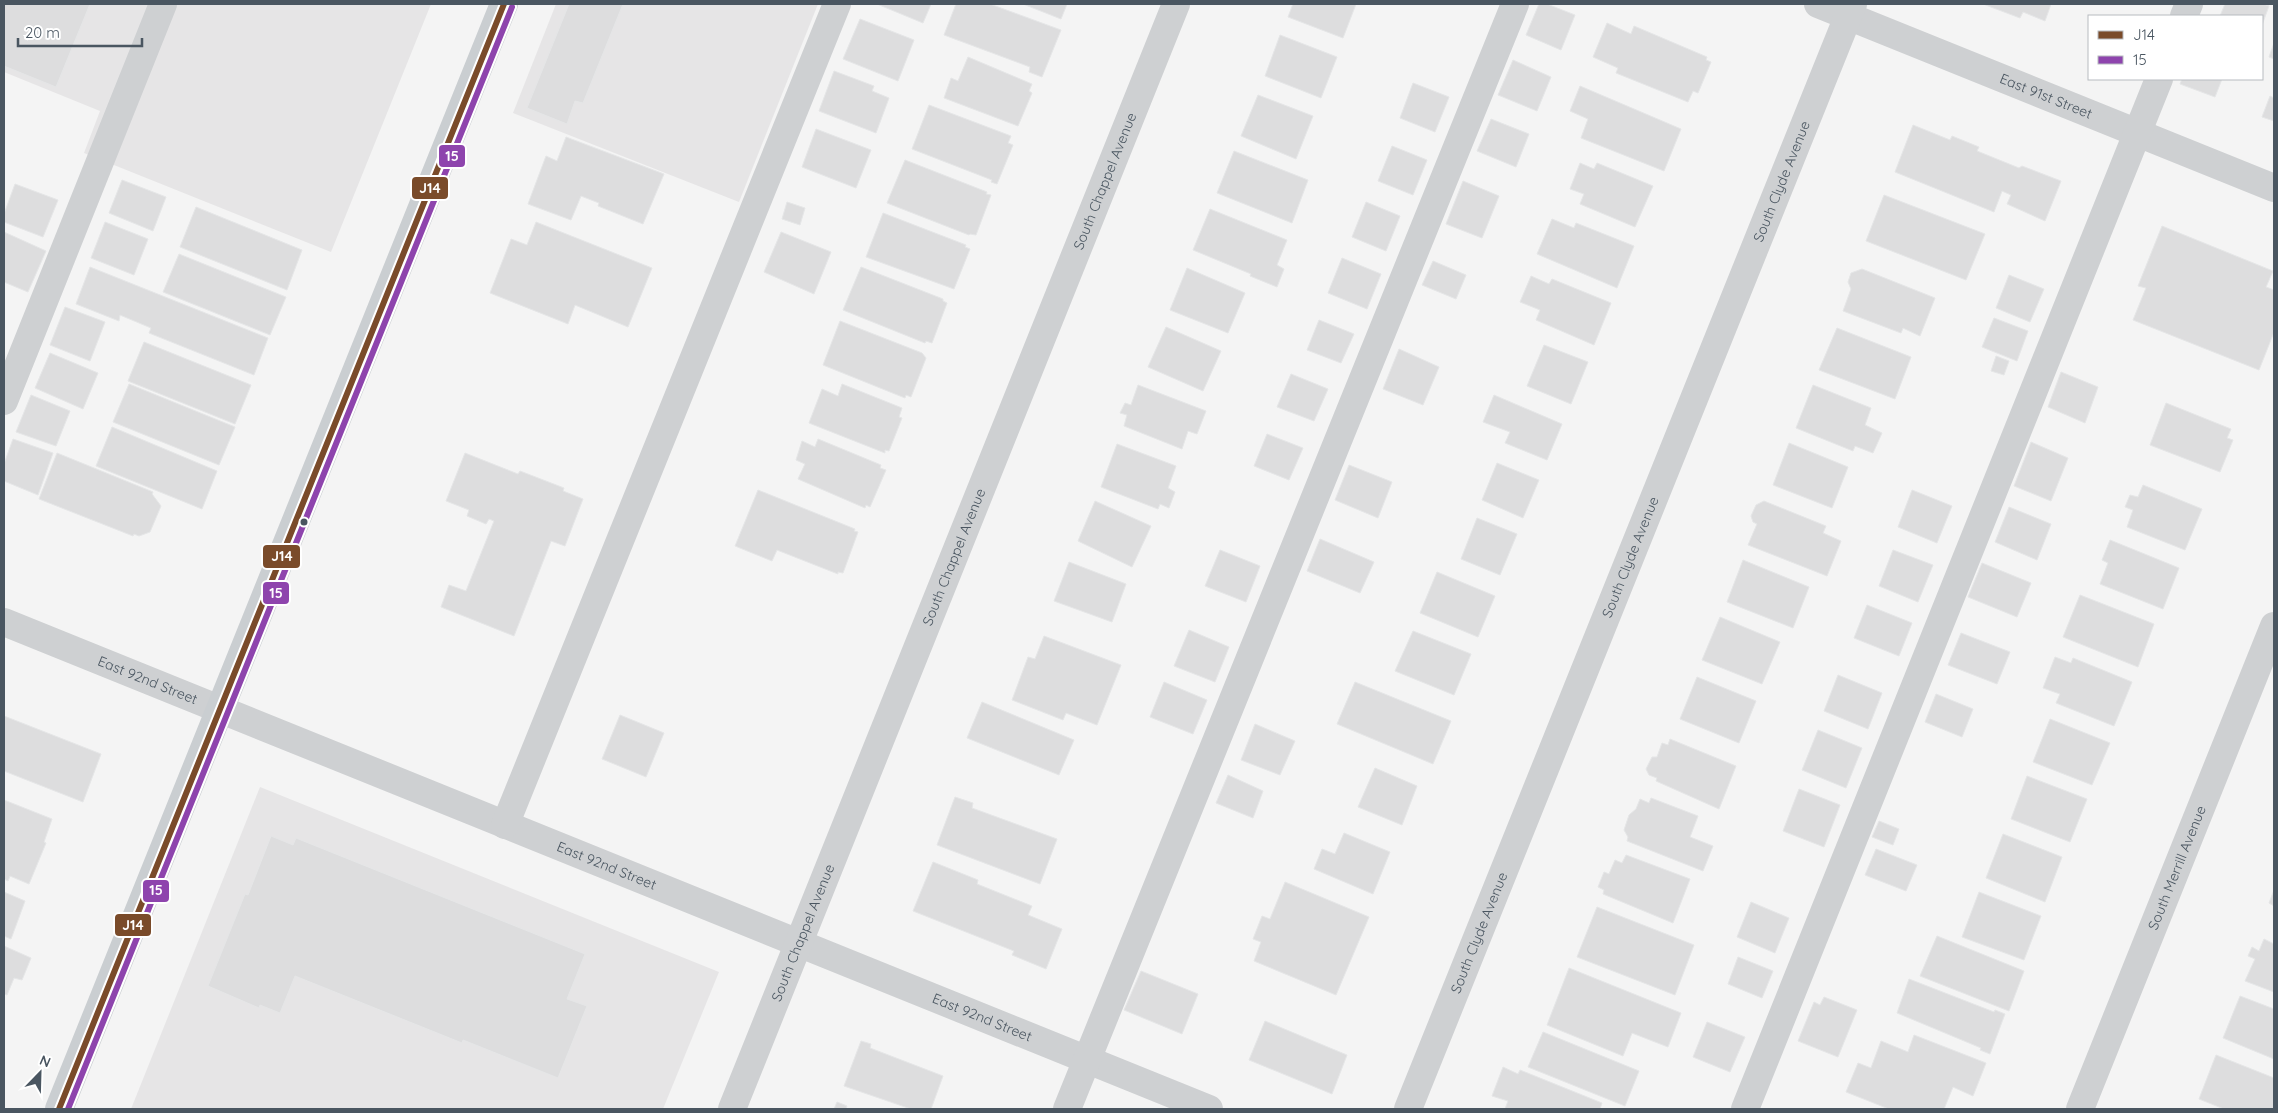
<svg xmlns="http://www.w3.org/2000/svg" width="2278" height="1113" viewBox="0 0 2278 1113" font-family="Quicksand,sans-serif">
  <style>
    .education { fill: #e6e5e6 }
    .building { fill: #ddddde; stroke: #e5e6e7 }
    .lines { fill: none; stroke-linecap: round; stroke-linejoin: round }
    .minor { stroke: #ced0d2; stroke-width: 28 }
    .major { stroke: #caced1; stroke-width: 28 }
    .bus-1-casing { stroke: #fff; stroke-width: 10 }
    .bus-2-casing { stroke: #fff; stroke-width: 10 }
    .bus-1 { stroke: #7a4b2a; stroke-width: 6 }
    .bus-2 { stroke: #8e44ad; stroke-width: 6 }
    .bus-dot { fill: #4a5661; stroke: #fff; stroke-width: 2 }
    .labels { text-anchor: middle; stroke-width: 4; stroke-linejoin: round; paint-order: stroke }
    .street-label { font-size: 14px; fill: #4a5661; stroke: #fff }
    .line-badge { stroke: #fff; stroke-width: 2 }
    .badge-label { font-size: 14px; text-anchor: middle; font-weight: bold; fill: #fff }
  </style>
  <rect width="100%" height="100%" fill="#f4f4f4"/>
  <g class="education">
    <polygon points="4,4 431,4 331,252 84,153 100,111 4,72"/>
    <polygon points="556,4 818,4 739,202 513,113"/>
    <polygon points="260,787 719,972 663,1109 131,1109"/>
  </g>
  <g class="building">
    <polygon points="4,4 90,4 56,87 4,66"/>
    <polygon points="569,4 623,4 583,103 575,101 567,124 527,108"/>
    <polygon points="877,4 931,4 923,23"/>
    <polygon points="956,4 990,4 1061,30 1042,77 1029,72 1030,67 944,35"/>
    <polygon points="1023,4 1067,4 1061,19"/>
    <polygon points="1293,4 1356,4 1343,38 1288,17"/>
    <polygon points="1539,4 1547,4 1575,15 1561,50 1526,35"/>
    <polygon points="1983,4 2051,4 2045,21 2023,12 2020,18"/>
    <polygon points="2225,4 2263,4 2269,6 2262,25 2262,16 2220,16"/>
    <polygon points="860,19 914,40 898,81 843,59"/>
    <polygon points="1607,23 1631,34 1634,26 1707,57 1706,60 1711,62 1698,93 1693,91 1688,102 1616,73 1618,68 1593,57"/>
    <polygon points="1280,35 1337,57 1321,98 1265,76"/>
    <polygon points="2274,43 2274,59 2269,57"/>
    <polygon points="968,57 1032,84 1029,91 1032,93 1018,126 944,98 951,78 958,81"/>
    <polygon points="1513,60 1551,77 1537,111 1498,95"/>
    <polygon points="834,71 874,86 872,91 889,98 876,133 819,111"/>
    <polygon points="2182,79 2222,79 2215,97 2180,84"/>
    <polygon points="1413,83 1449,97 1435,132 1400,118"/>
    <polygon points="1580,86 1681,129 1664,171 1581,138 1588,119 1570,111"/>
    <polygon points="1258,95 1313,116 1296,159 1241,136"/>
    <polygon points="2270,96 2274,98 2274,121 2262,117"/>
    <polygon points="929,105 1011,136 1008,143 1013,145 997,184 991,182 992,180 912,149"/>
    <polygon points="1491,119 1529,134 1516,167 1477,151"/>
    <polygon points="1913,125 1950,140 1952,136 1979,147 1977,151 2019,168 2022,166 2061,181 2045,221 2007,204 2011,195 2002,191 1994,212 1895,172"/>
    <polygon points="816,129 871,150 856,188 802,167"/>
    <polygon points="566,137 664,174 643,224 598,206 599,203 581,196 571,220 528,204 546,156 557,161"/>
    <polygon points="1392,146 1427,160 1413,195 1378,181"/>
    <polygon points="1234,151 1308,180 1292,223 1217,193"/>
    <polygon points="905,160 987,192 986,194 991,195 976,235 970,234 969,235 887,203"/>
    <polygon points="1580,163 1594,169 1597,163 1653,186 1635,227 1580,204 1584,194 1570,189"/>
    <polygon points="122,180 166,197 153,231 109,213"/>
    <polygon points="1463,181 1499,196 1482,238 1446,224"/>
    <polygon points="15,184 58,200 43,237 4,222 4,214"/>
    <polygon points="1884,195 1985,234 1966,280 1866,241"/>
    <polygon points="787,202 805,208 800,225 782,219"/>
    <polygon points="1366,202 1400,216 1386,251 1352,237"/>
    <polygon points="196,207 302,250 287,290 180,247"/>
    <polygon points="1210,209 1287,240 1277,265 1284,269 1277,287 1250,276 1251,274 1193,250"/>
    <polygon points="883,213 966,245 965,247 970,249 954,289 866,257"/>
    <polygon points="1552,219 1574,228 1576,223 1634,246 1617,288 1537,254"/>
    <polygon points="105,222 148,239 134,275 91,258"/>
    <polygon points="536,222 652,268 628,327 575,305 568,324 490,293 511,239 527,245"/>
    <polygon points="2162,226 2273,271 2266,287 2274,290 2274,332 2259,370 2133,320 2146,288 2138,286"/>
    <polygon points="4,232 46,251 28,292 4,282"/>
    <polygon points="781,232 831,252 814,294 764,272"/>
    <polygon points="179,254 286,297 270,335 163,292"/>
    <polygon points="1342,258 1381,274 1367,309 1328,293"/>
    <polygon points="1433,261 1466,275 1456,299 1422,285"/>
    <polygon points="90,267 268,338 254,375 149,333 151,328 120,315 119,321 76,304"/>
    <polygon points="861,267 943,299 943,301 947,303 932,343 926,341 925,343 843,310"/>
    <polygon points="1187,268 1245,293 1228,333 1170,310"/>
    <polygon points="1862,269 1935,298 1920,336 1903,328 1901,333 1843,311 1851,289 1848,282 1851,273"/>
    <polygon points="2009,275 2044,289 2030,322 1996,308"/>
    <polygon points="1531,276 1549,284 1552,279 1611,303 1594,345 1536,320 1540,310 1520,302"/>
    <polygon points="65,307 105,322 90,361 50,345"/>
    <polygon points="1994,318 2028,331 2017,361 1982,347"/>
    <polygon points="1319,320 1354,334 1341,363 1307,350"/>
    <polygon points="840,321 922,353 926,358 911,397 906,395 905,398 823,365"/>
    <polygon points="1166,327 1221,351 1203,391 1148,367"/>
    <polygon points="1837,328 1911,357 1895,399 1819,370"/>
    <polygon points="144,342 251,385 235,424 128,381"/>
    <polygon points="1544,345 1588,362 1571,404 1527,386"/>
    <polygon points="1399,349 1439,367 1423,405 1383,389"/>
    <polygon points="50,353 98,373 83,409 35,388"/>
    <polygon points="1996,356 2009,361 2004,375 1991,371"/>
    <polygon points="2061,372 2098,387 2085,423 2048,407"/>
    <polygon points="1291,374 1328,389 1314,421 1277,407"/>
    <polygon points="129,384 235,427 219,465 113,422"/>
    <polygon points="842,384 902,408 899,417 902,418 889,451 885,450 885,453 809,423 822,389 838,396"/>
    <polygon points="1138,385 1206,411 1197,434 1188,431 1182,449 1124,426 1127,415 1120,413 1125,403 1131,405"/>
    <polygon points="1813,385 1871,408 1865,425 1882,433 1873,453 1855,446 1853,451 1796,428"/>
    <polygon points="31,395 70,411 56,446 16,432"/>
    <polygon points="1494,395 1562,424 1547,460 1505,443 1510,432 1483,422"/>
    <polygon points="2166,403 2231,429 2227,438 2233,440 2220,472 2150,445"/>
    <polygon points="112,427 217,471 202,509 96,466"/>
    <polygon points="1267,434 1303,448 1289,480 1254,466"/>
    <polygon points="13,439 53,453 38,495 4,481 4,464"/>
    <polygon points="818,439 881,465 880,468 886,470 870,507 866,505 865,508 798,479 805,464 796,460 802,441 815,447"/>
    <polygon points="2031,442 2068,458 2051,501 2014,486"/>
    <polygon points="1789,443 1848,467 1832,508 1773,485"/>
    <polygon points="1117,444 1176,466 1168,488 1175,492 1169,508 1160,504 1158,509 1101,487"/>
    <polygon points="57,453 153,492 152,494 161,506 150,532 139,536 134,534 133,536 39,499"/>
    <polygon points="465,453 518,474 520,471 564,488 563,491 583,499 565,546 551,541 514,636 441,607 449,585 466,591 494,521 489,519 486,524 467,516 469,510 446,501"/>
    <polygon points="1497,463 1539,480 1523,518 1482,500"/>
    <polygon points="1349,465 1392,482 1378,518 1335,500"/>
    <polygon points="2143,485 2202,509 2185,550 2127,527 2133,510 2125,507 2130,495 2138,497"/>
    <polygon points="758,490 855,529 854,531 858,532 843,573 838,572 838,574 777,550 772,561 735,546"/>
    <polygon points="1912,490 1952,506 1937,543 1898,527"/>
    <polygon points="1095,501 1151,526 1132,567 1078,541"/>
    <polygon points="1764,501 1826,526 1823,533 1841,541 1827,576 1748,545 1757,524 1753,522 1751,516 1756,505"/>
    <polygon points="2009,507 2051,524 2037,560 1995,542"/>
    <polygon points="1477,518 1517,534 1500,575 1461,559"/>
    <polygon points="1320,539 1374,562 1360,593 1307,571"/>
    <polygon points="2110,540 2179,568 2163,609 2100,584 2108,563 2102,560"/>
    <polygon points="1220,550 1260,566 1246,602 1205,586"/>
    <polygon points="1893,550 1933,565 1918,602 1879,586"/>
    <polygon points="1743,560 1809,587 1793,628 1727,602"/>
    <polygon points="1069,562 1126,584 1112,622 1054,601"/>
    <polygon points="1982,563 2031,583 2017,617 1968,597"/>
    <polygon points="1437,572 1495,596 1478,637 1420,613"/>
    <polygon points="2080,595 2154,624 2138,667 2063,637"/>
    <polygon points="1867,605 1912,623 1899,656 1854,638"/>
    <polygon points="1720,617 1780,642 1762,684 1702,660"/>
    <polygon points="1189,630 1229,647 1215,682 1174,666"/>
    <polygon points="1413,631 1471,654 1454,695 1395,671"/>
    <polygon points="1961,633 2010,652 1997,684 1948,665"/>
    <polygon points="1044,636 1121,665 1097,725 1066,713 1063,720 1012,700 1028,657 1035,659"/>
    <polygon points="2055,657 2071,663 2073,658 2132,682 2114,726 2056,703 2060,694 2043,688"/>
    <polygon points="1838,675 1882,693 1868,729 1824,711"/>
    <polygon points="1697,677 1756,701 1739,743 1680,719"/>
    <polygon points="1164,682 1207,700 1193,734 1150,717"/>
    <polygon points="1355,682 1451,721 1433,764 1337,724"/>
    <polygon points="1936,694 1973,709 1962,737 1925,722"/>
    <polygon points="982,702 1074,740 1059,775 967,738"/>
    <polygon points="620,715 664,733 646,777 602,759"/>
    <polygon points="4,716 101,754 83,802 4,771"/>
    <polygon points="2050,719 2110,743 2092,785 2033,762"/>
    <polygon points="1255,724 1295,741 1280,775 1241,760"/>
    <polygon points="1818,730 1862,748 1846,788 1802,770"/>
    <polygon points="1670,739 1736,766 1719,809 1656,781 1657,778 1649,775 1646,769 1652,757 1657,757 1662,743 1668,745"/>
    <polygon points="1375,768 1417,786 1402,825 1358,807"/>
    <polygon points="1228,775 1263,791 1253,818 1216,803"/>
    <polygon points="2027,776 2087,799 2070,842 2011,819"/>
    <polygon points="1799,789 1840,805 1824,847 1783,831"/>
    <polygon points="955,797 973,803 972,808 1057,839 1040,884 937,845"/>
    <polygon points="1651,798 1698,816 1690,837 1713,846 1703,871 1627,841 1628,837 1624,830 1629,815 1636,809 1640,799 1649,803"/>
    <polygon points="4,800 52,819 44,842 46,843 29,884 10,876 8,881 4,879"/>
    <polygon points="1879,821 1899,829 1893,845 1872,837"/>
    <polygon points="1344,833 1390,852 1373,894 1314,869 1322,849 1335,854"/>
    <polygon points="2003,834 2062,857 2045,902 1986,878"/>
    <polygon points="271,836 293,845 296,838 585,954 567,999 587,1006 558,1078 463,1040 462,1043 295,976 280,1013 260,1005 259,1008 208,986 245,894 248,895"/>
    <polygon points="1876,849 1917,865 1906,891 1865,875"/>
    <polygon points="1626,855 1690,879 1673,923 1603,894 1604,890 1598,887 1604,872 1609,874 1615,860 1622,863"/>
    <polygon points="933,862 978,880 977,884 1032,906 1028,915 1062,929 1046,969 1012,955 1014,951 913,911"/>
    <polygon points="1285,882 1369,917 1336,995 1254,961 1261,942 1253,939 1262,916 1270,919"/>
    <polygon points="2274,890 2274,906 2269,903"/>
    <polygon points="4,892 25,901 11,939 4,936"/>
    <polygon points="1979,892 2041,916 2024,960 1962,937"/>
    <polygon points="1751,902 1789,918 1775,953 1737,937"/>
    <polygon points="1597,907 1694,945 1675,995 1577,957"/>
    <polygon points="1937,936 2024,971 2009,1011 1920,976"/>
    <polygon points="2264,939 2274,944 2274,992 2245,981 2255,959 2248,956 2252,947 2259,951"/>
    <polygon points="4,946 31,958 22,980 14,978 7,995 4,994"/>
    <polygon points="1738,957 1773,971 1762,998 1728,984"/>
    <polygon points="1569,968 1681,1013 1668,1047 1632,1033 1623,1056 1547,1025"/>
    <polygon points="1141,971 1198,994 1182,1034 1124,1010"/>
    <polygon points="1909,979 1994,1012 1995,1010 2005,1014 1990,1054 1980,1050 1981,1048 1897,1013"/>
    <polygon points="2240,996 2274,1009 2274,1059 2223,1038"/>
    <polygon points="1824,997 1857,1010 1838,1057 1798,1041 1814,1002 1820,1005"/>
    <polygon points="1265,1021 1347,1055 1332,1094 1249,1060"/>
    <polygon points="1707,1022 1745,1037 1730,1072 1693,1057"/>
    <polygon points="1543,1032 1639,1071 1625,1106 1528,1067"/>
    <polygon points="1914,1035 1986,1063 1973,1096 1953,1087 1944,1109 1889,1109 1846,1092 1858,1063 1871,1068 1881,1041 1908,1052"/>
    <polygon points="861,1041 871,1044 870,1048 943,1076 931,1109 911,1109 844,1086"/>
    <polygon points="2216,1055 2274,1078 2274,1109 2224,1109 2199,1099"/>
    <polygon points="1503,1067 1518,1074 1520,1070 1602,1103 1600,1109 1505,1109 1508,1101 1492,1096"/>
    <polygon points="837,1102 847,1106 846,1108 848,1109 834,1109"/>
  </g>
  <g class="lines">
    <g class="minor">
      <path id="s1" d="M 1818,4 L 2274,188"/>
      <polyline points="2184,16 2189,4"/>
      <polyline points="4,401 163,4"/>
      <path id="s2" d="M 4,622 L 1209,1109"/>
      <polyline points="505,825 837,4"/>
      <path id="s3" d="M 732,1109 L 1176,4"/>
      <polyline points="1067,1109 1515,4"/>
      <path id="s4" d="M 1408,1109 L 1853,4"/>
      <polyline points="1745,1109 2159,79"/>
      <path id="s5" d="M 2080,1109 L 2274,626"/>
    </g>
    <polyline class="major" points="59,1109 504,4"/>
    <g class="bus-1-casing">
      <polyline id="bus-1" points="59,1109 504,4"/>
    </g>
    <g class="bus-2-casing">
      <polyline id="bus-2" points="68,1109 512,7"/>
    </g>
    <use href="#bus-1" class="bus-1"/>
    <use href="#bus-2" class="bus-2"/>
  </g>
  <circle class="bus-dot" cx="304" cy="522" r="4.5"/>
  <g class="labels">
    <g class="street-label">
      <text dy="5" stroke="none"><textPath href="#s1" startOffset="246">East 91st Street</textPath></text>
      <text dy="5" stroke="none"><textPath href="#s3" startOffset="1000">South Chappel Avenue</textPath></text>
      <text dy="5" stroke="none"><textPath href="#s4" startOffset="1000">South Clyde Avenue</textPath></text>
      <text dy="5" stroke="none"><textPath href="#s3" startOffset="595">South Chappel Avenue</textPath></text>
      <text dy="5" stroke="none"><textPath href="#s4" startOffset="595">South Clyde Avenue</textPath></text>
      <text dy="5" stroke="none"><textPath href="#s2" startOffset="155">East 92nd Street</textPath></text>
      <text dy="5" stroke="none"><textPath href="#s2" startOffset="650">East 92nd Street</textPath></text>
      <text dy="5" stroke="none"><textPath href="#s5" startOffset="260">South Merrill Avenue</textPath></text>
      <text dy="5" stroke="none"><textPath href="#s3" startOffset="190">South Chappel Avenue</textPath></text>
      <text dy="5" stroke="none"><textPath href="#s4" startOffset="190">South Clyde Avenue</textPath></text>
      <text dy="5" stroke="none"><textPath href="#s2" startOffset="1055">East 92nd Street</textPath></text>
    </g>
  </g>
  <g class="line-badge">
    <rect x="438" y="144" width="28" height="24" rx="5" fill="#8e44ad"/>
    <rect x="411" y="176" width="38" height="24" rx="5" fill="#7a4b2a"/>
    <rect x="262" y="544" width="39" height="25" rx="5" fill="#7a4b2a"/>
    <rect x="262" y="581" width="28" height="24" rx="5" fill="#8e44ad"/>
    <rect x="142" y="879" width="28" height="24" rx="5" fill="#8e44ad"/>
    <rect x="114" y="913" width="38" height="24" rx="5" fill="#7a4b2a"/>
  </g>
  <g class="badge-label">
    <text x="452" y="161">15</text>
    <text x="430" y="193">J14</text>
    <text x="282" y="561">J14</text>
    <text x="276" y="598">15</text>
    <text x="156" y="895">15</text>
    <text x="133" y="930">J14</text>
  </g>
  <rect width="2278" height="1113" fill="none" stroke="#4a5661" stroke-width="10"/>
  <rect x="2088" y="15" width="175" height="65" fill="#ffffff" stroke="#b7bbc0"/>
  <rect x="2098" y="31" width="25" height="8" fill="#7a4b2a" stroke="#b7bbc0"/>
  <text x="2133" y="40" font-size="15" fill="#4a5661">J14</text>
  <rect x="2098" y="56" width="25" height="8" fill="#8e44ad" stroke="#b7bbc0"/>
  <text x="2133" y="65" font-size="15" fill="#4a5661">15</text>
  <g transform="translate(40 1073) rotate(23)" stroke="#ffffff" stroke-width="4" paint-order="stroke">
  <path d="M0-4L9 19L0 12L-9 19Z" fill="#4a5661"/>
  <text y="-8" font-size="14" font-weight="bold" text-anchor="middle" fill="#4a5661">N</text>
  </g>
  <path d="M18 38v8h124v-8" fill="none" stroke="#4a5661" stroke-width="2.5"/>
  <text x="25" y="38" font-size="15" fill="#4a5661" stroke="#ffffff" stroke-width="4" paint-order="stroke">20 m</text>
</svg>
